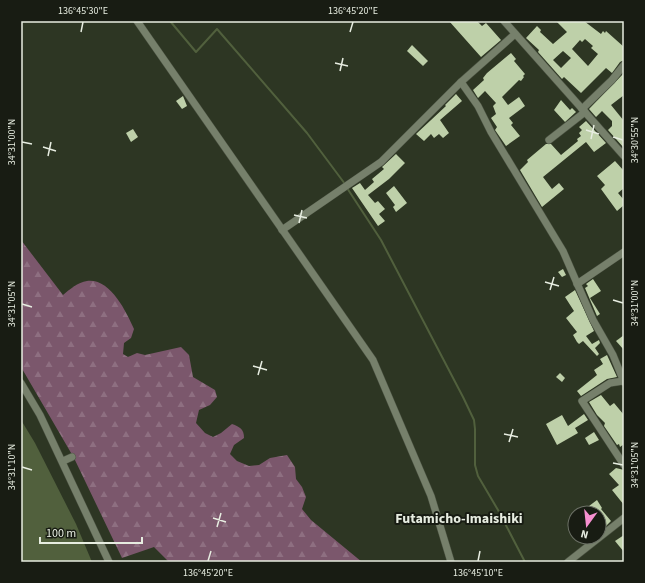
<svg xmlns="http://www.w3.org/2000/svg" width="645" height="583" viewBox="0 0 645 583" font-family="'Source Sans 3',sans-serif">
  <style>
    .forest { fill: url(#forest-firs) }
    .water { fill: #51603d }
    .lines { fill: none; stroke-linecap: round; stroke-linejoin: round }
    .stream { stroke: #51603d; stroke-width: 2 }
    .building { fill: #bed0a9; fill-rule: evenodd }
    .street-casing { stroke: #4c5343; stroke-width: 8 }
    .street { stroke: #76806b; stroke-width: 7 }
    .ticks { fill: none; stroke: #e7ede1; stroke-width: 1.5 }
    .labels { text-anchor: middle; stroke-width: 4; stroke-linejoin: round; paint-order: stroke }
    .quarter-label { font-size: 14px; font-weight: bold; fill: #e7ede1; stroke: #181c13 }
    .neatline { fill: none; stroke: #e7ede1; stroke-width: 1.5 }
    .ticks-label { font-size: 10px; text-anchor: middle; fill: #e7ede1 }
  </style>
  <defs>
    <pattern id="forest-firs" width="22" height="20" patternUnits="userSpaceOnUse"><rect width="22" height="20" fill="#7b576c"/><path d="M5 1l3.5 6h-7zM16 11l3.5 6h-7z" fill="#8e6f81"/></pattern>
  </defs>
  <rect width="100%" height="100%" fill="#2d3623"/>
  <path class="forest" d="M 21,240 L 63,295 C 69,290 78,282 87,281 C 110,278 126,311 134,329 L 131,338 L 124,343 L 123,354 L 128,357 L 137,353 L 145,355 L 181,347 L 189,355 L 193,377 L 215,390 L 217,397 L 210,405 L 199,410 L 196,423 L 205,433 L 213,437 L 221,433 L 232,424 C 240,427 244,429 244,438 L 234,445 L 230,454 L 237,461 L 249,466 L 259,465 L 270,458 L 287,455 L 295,467 L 296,479 L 302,487 L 306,497 L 302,509 L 311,520 L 362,562 L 169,562 L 154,547 L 122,558 L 74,458 L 21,367 Z"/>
  <polygon class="water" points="21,420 35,443 76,524 92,562 21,562"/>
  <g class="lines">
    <g class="stream">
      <polyline points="170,21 196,52 217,29 307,133 345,184"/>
      <polyline points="347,188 381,240 463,397 474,420 475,429 475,465 478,476 498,510 525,562"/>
    </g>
  </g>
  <g class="building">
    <polygon points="449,21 477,21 482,26 486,23 501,40 481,57"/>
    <path d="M 556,21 L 584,21 L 601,34 L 603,31 L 605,33 L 606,31 L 624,47 L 624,60 L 620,62 L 612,73 L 606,68 L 581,93 L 564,77 L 562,79 L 538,52 L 539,50 L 526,38 L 537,26 L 541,30 L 540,32 L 553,44 L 567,32 ZM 585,39 L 593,46 L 591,48 L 598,54 L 588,66 L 572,49 L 580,40 L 582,42 ZM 563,51 L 571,58 L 561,68 L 553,60 Z"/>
    <polygon points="412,45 428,61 423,66 407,51"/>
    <polygon points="511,53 516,59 514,61 525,74 523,76 524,77 521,81 519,80 502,97 508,105 519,97 525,106 509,118 513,123 511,125 520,136 506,146 495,130 497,127 491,118 496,114 493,106 496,103 485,91 478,98 473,90 484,80 483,78 487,73"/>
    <polygon points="624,73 624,95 611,105 624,121 624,148 608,130 612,126 612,121 602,111 596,117 589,109"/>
    <polygon points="456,94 462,101 440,120 449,133 443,138 439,134 434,138 431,134 424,141 416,134 446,106 445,105"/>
    <polygon points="183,96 187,106 182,109 176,101"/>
    <polygon points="561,100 570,110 572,108 576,112 565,122 554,110"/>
    <polygon points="586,121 606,143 594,152 586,142 543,177 552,189 559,183 564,189 542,207 520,170 528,162 527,160 546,144 551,144 561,155 578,141 577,139 581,136 579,133 582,130 579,127"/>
    <polygon points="133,129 138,137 131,142 126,133"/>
    <polygon points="396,154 405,163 389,179 368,195 375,203 378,201 385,209 379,214 385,221 378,226 352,188 360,183 365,190 374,182 372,179 384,169 382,167"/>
    <polygon points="615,161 624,171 624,188 618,193 624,200 624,205 617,211 601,189 605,185 597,176"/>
    <polygon points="394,186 407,203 396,212 393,207 395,205 386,193"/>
    <polygon points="563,269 566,275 562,277 558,272"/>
    <polygon points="593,279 601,291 590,298 600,314 597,316 585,288 588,286 586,284"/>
    <polygon points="575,290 594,331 586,336 592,344 599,340 600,343 595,348 599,354 597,356 583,341 579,344 577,342 573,335 577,332 566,318 574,311 565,297"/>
    <polygon points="624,335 624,350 616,341"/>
    <polygon points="607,355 617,377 607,379 581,396 577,391 597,375 594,370 603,364 600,359"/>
    <polygon points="560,373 565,378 562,382 556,377"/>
    <polygon points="601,395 610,406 614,403 624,415 624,444 620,447 619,444 617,445 604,426 605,423 597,415 589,402"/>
    <polygon points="584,414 588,420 575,428 578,433 557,445 546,424 562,415 568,426"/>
    <polygon points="594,432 599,440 589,445 585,438"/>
    <polygon points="616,468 624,470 624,505 612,490 619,485 609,474"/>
    <polygon points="597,500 602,508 601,509 611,521 605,527 599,520 599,513 594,513 589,506"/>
    <polygon points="624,535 624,552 615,541"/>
  </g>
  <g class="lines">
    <g class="street-casing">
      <g id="street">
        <polyline points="137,21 373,360 431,496 451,562"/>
        <polyline points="504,21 624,156"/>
        <polyline points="461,82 478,106 491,132 563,251 593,320 613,355 624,382"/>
        <polyline points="582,109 612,80 624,65"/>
        <polyline points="549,140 585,112"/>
        <polyline points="282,230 381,162 461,82 515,34"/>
        <polyline points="577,284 624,252"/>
        <polyline points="623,381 610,383 582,401 624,465"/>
        <polyline points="21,383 40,415 109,562"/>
        <polyline points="63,461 72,457"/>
        <polyline points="568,562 624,518"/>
      </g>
    </g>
    <use href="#street" class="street"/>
  </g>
  <path class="ticks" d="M 81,32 L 83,22M 350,32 L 353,22M 335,63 L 348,66M 340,71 L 343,58M 586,130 L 599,134M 613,137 L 623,140M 591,139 L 594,125M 22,142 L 32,144M 43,147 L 56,151M 48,156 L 51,142M 294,215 L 307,218M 299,223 L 302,210M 545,282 L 559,286M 550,290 L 554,277M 613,300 L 623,303M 22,304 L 32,307M 253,366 L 267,370M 258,375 L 262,361M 504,434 L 518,437M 509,442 L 513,429M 613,463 L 623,465M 22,467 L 32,470M 213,518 L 226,522M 217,527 L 221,513M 208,561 L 211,551M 478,561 L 480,551"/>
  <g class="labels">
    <g class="quarter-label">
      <text x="459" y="523">Futamicho-Imaishiki</text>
    </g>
  </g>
  <rect width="645" height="583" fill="none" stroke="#181c13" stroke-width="44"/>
  <g transform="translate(587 525) rotate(195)"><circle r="19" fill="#181c13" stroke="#6b7065"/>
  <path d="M0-3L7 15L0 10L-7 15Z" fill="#f690d0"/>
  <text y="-6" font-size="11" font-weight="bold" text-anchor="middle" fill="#e7ede1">N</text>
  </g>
  <path d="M40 537v6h102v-6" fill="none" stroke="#e7ede1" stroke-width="2"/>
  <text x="46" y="537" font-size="12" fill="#e7ede1" stroke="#181c13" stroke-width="3" paint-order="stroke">100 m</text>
  <rect x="22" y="22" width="601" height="539" class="neatline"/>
  <g class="ticks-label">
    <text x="83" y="14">136°45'30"E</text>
    <text x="353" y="14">136°45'20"E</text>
    <text transform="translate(634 140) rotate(-90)" y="4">34°30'55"N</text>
    <text transform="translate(11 142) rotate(-90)" y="4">34°31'00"N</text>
    <text transform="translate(634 303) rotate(-90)" y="4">34°31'00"N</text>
    <text transform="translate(11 304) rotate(-90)" y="4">34°31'05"N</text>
    <text transform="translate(634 465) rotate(-90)" y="4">34°31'05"N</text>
    <text transform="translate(11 467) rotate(-90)" y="4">34°31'10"N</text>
    <text x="208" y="576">136°45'20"E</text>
    <text x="478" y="576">136°45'10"E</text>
  </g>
</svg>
